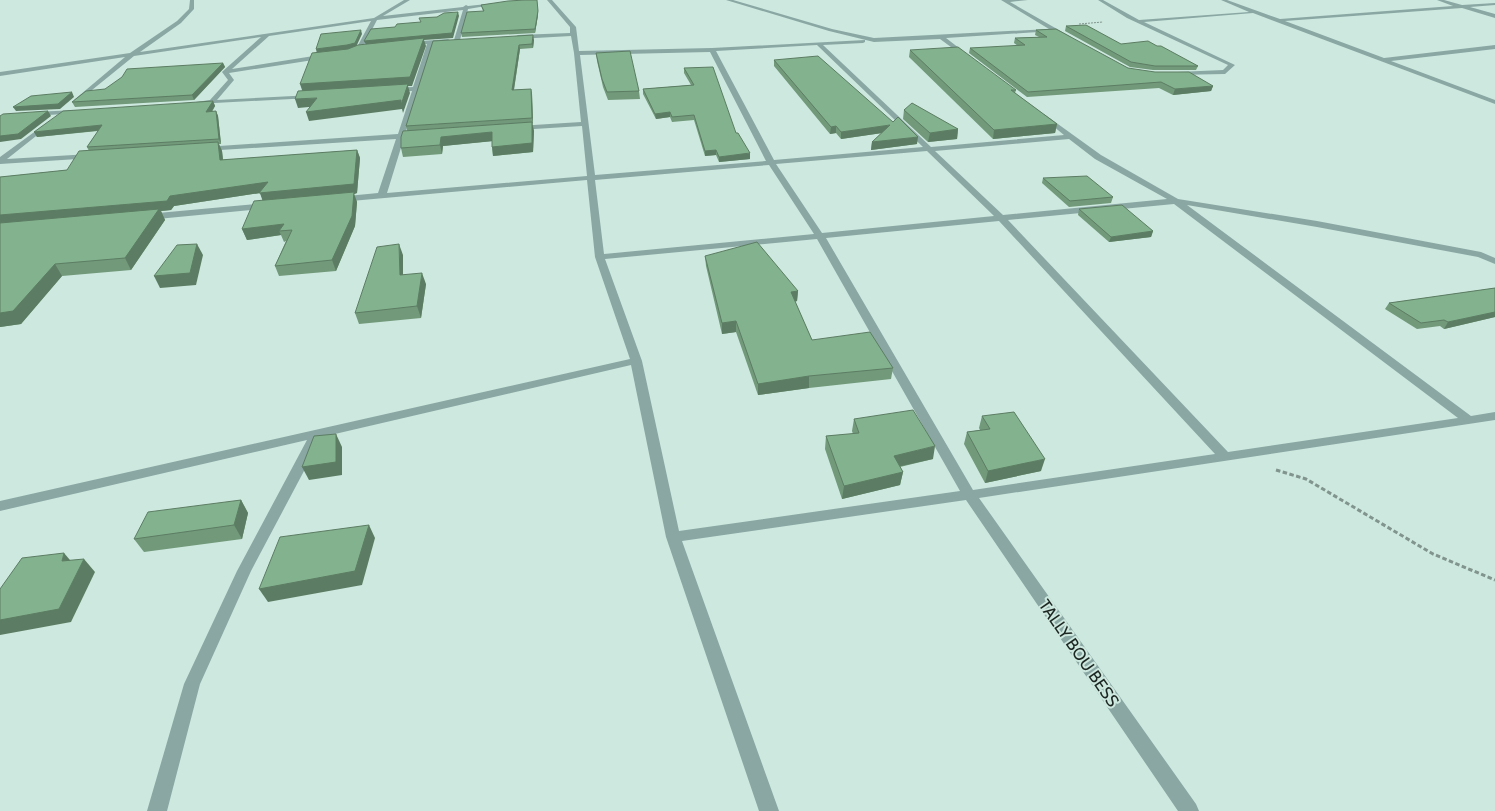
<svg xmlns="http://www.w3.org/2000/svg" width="1495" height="811" viewBox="0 0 1495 811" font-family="Cabin,sans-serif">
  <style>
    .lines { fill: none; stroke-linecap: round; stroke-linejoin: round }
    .path-far1 { stroke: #81948d; stroke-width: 1; stroke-dasharray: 2 1; stroke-linecap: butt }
    .path { stroke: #81948d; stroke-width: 3; stroke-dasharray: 4.5 2.5; stroke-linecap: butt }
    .minor { fill: #8aa7a4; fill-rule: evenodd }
    .wall { fill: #71997a }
    .shaded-wall { fill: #5c7d63 }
    .building { fill: #83b28e; stroke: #5c7d63 }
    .labels { text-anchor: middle; stroke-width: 4; stroke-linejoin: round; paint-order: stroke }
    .near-street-label { font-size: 17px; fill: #1c2622; stroke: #cde8de }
  </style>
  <rect width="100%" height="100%" fill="#cde8de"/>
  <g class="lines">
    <polyline class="path-far1" points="1079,24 1103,22"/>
    <polyline class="path" points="1276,470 1306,479 1433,554 1495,580"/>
    <g class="minor">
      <polygon points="190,0 194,0 194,9 181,23 140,52 374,18 404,0 410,0 383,16 463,7 466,5 468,6 496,3 498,4 468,9 460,40 457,42 454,40 463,10 377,20 362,49 359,51 356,49 371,21 269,36 232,69 326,54 329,56 326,58 229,73 234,80 217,100 313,95 313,97 311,98 196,104 196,102 210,100 228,80 222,72 223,71 261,37 134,56 76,103 74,102 74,100 125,57 0,76 0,72 130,53 177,21 189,9"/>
      <path d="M 547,0 L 552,0 L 576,27 L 579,51 L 712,48 L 865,40 L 865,42 L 863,43 L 823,45 L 931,147 L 1064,135 L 1042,117 L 1042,115 L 1044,114 L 1101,155 L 1178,199 L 1317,221 L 1481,252 L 1495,258 L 1495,264 L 1478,257 L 1317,227 L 1187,205 L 1471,416 L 1495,412 L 1495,420 L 979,498 L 1196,804 L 1199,811 L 1178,811 L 966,500 L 682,541 L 779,811 L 759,811 L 666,537 L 631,365 L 322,437 L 251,571 L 200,684 L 167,811 L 147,811 L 184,684 L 237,571 L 307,440 L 0,511 L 0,501 L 630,359 L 595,257 L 587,180 L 340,202 L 336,199 L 337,197 L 378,193 L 396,139 L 204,151 L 200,149 L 204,147 L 398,134 L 412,91 L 393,92 L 390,90 L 393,88 L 413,87 L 427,44 L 409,46 L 406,44 L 409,42 L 448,39 L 450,40 L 450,42 L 433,44 L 405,134 L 418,133 L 422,135 L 418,137 L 404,138 L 387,193 L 587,176 L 582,126 L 518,130 L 514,128 L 518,126 L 581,122 L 574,53 L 571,36 L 518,39 L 515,37 L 518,35 L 570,33 L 570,27 ZM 817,45 L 818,46 L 923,147 L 774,160 L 716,51 ZM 710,52 L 766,161 L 595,175 L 580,55 ZM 1069,139 L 1095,159 L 1167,199 L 1003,215 L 935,151 ZM 927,151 L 994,216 L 822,233 L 776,164 ZM 769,165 L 814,234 L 604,254 L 595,180 ZM 1174,204 L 1458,418 L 1228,452 L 1008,220 ZM 999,221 L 1215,454 L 973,490 L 826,238 ZM 817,239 L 960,491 L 679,531 L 642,361 L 605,259 Z"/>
      <polygon points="726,0 733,0 832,29 874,38 1049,29 1001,0 1028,0 1010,2 1071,37 1066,38 1053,31 946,38 968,55 969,56 966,58 940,39 874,42 829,31"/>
      <polygon points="1098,0 1103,0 1139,20 1249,12 1221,0 1227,0 1280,19 1453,6 1437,0 1444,0 1462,5 1495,3 1495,5 1470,7 1495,14 1495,18 1462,8 1285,21 1384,58 1495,45 1495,49 1391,61 1495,100 1495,104 1253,13 1144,22 1235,65 1225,74 1175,75 1174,74 1177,72 1223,70 1228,65 1127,18"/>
      <polygon points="76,110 79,112 78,113 34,116 31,114 34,112"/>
      <polygon points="48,122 52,124 50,125 7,159 90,154 94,156 93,158 0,164 0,157"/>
      <polygon points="268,203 271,204 272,206 271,208 147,220 143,217 147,214"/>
    </g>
  </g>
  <g class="wall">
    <polygon points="481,5 538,15 535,33 462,37 461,33 483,11"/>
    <polygon points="1066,26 1121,44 1157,46 1198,66 1196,70 1153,70 1130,67 1065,31"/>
    <polygon points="1036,30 1128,68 1213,86 1211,91 1173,95 1159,88 1027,97 969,53 970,48 1018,46 1014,43 1015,38 1039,37 1035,35"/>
    <polygon points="534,40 533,48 520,49 514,90 531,89 532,94 533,123 532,124 534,131 533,152 493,156 492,141 443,146 442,154 403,157 401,148 407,130 406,126 433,41"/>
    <polygon points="910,50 1016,90 1015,93 1057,124 1055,133 993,139 909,57"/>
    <polygon points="596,53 639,91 640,99 608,100 603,87 597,61"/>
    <polygon points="774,60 917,144 871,150 872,142 882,133 841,139 836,133 830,134 774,66"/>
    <polygon points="223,63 225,67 194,100 75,107 72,102 105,89"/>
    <polygon points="684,68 736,133 750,159 719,162 716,155 705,156 694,120 672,122 670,117 656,119 643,94 643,89 691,85 684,73"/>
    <polygon points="213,101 215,106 212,112 216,111 218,116 221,144 219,144 222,151 223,160 357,150 360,158 357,193 354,194 357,202 355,226 336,271 279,276 275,266 286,241 284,242 281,235 247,240 242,229 263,200 260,193 174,206 171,210 161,211 165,220 131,270 62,276 21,324 0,327 0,177 67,170 89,151 87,147 98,131 37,137 34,132"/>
    <polygon points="904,110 958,129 957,139 928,142 903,119"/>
    <polygon points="1043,178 1113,197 1111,203 1069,207 1042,183"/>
    <polygon points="1079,209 1153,231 1151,237 1109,242 1078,215"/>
    <polygon points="403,255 403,275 426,284 421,318 359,324 355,313"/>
    <polygon points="705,256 798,291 797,301 795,302 812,340 893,368 891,379 809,388 758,395 736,332 722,334 706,266"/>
    <polygon points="1495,288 1495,317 1444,329 1440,326 1417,329 1385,309 1389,303"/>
    <polygon points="982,416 1041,471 985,483 964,444 967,432 980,430 979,428"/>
    <polygon points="854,419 933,459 900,467 903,472 900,485 842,499 825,449 826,436 853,434 852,431"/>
    <polygon points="241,500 248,513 242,539 144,552 134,539"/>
  </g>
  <g class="shaded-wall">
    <polygon points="537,0 538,15 535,33 535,29"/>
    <polygon points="458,12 459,16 453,38 424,40 426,46 412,86 408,86 410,93 403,113 402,109 309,121 306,112 407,86 303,93 300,84 366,45 364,41"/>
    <polygon points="361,30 362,34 356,47 349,50 317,54 316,49"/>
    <polygon points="533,35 534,40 533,48 532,44"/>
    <polygon points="519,45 520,49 513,95 512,90"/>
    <polygon points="223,63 225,67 194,100 192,95"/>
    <polygon points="1213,86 1211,91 1173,95 1175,89"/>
    <polygon points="531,89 532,94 533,123 532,118"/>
    <polygon points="72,92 74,97 60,109 16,111 13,107"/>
    <polygon points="317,98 320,106 298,108 295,99"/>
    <polygon points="213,101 215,106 208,117 206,112"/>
    <polygon points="48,111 51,116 21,139 0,142 0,136"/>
    <polygon points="216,111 218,116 221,144 219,139"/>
    <polygon points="670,112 670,117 656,119 655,114"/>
    <polygon points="532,122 534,131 533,152 493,156 492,147"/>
    <polygon points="1057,124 1055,133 993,139 994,130"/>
    <polygon points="102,125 104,130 37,137 34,132"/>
    <polygon points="890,125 889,132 841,139 841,132"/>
    <polygon points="836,126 836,133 830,134 831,127"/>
    <polygon points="958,129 957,139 928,142 930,133"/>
    <polygon points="492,132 494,141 443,146 442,154 440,145 441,137"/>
    <polygon points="918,137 917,144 871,150 872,142"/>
    <polygon points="218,142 222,151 224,169 220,160"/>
    <polygon points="357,150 360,158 357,193 354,194 357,202 355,226 336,271 332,260 263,202 260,193 174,206 171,210 161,211 165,220 131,270 125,258 0,225 0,215 170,196"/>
    <polygon points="716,150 716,155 705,156 705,151"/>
    <polygon points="750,153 750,159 719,162 719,157"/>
    <polygon points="284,224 279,231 281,235 247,240 242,229"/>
    <polygon points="1153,231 1151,237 1109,242 1111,237"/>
    <polygon points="197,244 203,255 196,285 160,288 154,276"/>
    <polygon points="399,244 403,255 403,287 400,275"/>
    <polygon points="55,264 62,276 21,324 0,327 0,313"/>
    <polygon points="422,273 426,284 421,318 417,306"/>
    <polygon points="798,291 797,301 790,302 791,292"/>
    <polygon points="1495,312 1495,317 1444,329 1448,322"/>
    <polygon points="736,321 736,332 722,334 722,323"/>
    <polygon points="809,376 809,388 758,395 758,384"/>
    <polygon points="336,434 342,447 342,475 309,480 302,467"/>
    <polygon points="935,446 933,459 892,468 894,456"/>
    <polygon points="1045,459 1041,471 985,483 988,471"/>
    <polygon points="903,472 900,485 842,499 844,486"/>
    <polygon points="241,500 248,513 242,539 234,525"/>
    <polygon points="369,525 375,538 362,585 268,602 259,589"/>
    <polygon points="64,553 75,566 62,561"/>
    <polygon points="84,559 95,572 71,622 0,635 0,620"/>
  </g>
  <g class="building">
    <polygon points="525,0 537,0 538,11 535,29 461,33 467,12 484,11 481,5 508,1"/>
    <polygon points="458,12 452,33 364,41 371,29 395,27 397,24 421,22 419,18 437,17 444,13"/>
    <polygon points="1086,25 1121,44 1148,41 1157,46 1161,46 1198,66 1155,66 1131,62 1066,26"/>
    <polygon points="1056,29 1128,68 1155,72 1189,72 1213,86 1175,89 1161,82 1028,92 970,48 1025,45 1015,38 1047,37 1036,30"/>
    <polygon points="361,30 355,43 347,45 316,49 321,34"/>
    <polygon points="533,35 532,44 519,45 512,90 531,89 532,118 406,126 433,41"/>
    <polygon points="424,38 410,77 300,84 312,53 348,49 358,45"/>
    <polygon points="958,47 1016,90 1011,90 1057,124 994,130 910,50"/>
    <polygon points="630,51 639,91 607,92 602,79 596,53"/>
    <polygon points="818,56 893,122 898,117 918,137 872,142 890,125 841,132 836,126 831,127 774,60"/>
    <polygon points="223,63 192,95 72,102 86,91 105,89 122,77 127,69"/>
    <polygon points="713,67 736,133 738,133 750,153 719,157 716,150 705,151 694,115 672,117 670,112 655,114 643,89 694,85 684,68"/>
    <polygon points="408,84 401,105 401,100 306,112 317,98 295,99 298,91"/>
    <polygon points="72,92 58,104 13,107 31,96"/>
    <polygon points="213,101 206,112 216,111 219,139 87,147 102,125 34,132 63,111"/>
    <polygon points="912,103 958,129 930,133 904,110"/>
    <polygon points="48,111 18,134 0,136 0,116 3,114"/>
    <polygon points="532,122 532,143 492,147 492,132 441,137 440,145 401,148 401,137 403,131"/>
    <polygon points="218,142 220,160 357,150 354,184 259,193 268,182 170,196 167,201 0,215 0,177 67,170 79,151"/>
    <polygon points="1087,176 1113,197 1070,201 1043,178"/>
    <polygon points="354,192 352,216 332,260 275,266 292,230 279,231 284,224 242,229 254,201"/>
    <polygon points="1122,205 1153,231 1111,237 1079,209"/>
    <polygon points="159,209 125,258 55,264 13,311 0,313 0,223"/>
    <polygon points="757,242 798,291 791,292 812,340 870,332 893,368 809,376 758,384 736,321 722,323 705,256"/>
    <polygon points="197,244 190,273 154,276 177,245"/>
    <polygon points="399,244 400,275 422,273 417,306 355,313 377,247"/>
    <polygon points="1495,288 1495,312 1448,322 1444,320 1421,323 1389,303"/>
    <polygon points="913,410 935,446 894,456 903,472 844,486 826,436 859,433 854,419"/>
    <polygon points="1014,412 1045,459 988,471 967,432 990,429 982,416"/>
    <polygon points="336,434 336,462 302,467 314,436"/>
    <polygon points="241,500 234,525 134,539 148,512"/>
    <polygon points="369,525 355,571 259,589 280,537"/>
    <polygon points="64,553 62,561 84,559 59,609 0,620 0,589 22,558"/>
  </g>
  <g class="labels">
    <g class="near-street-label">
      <text transform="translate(1079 653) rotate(55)" y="6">TALLY BOU BESS</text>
    </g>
  </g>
</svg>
